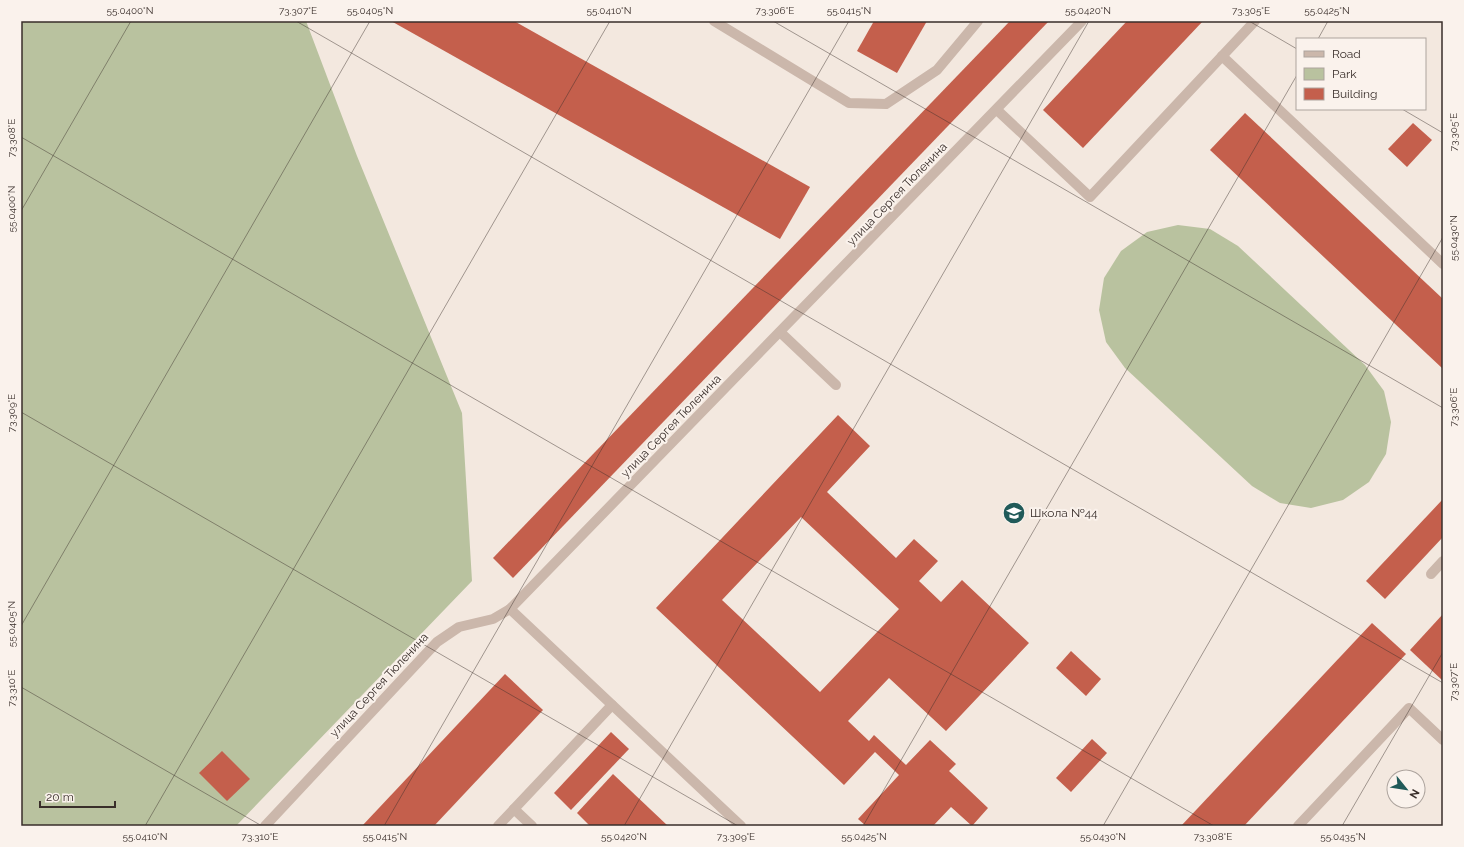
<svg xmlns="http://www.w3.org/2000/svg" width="1464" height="847" viewBox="0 0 1464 847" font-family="Raleway,sans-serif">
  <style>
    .green { fill: #b9c29f }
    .building { fill: #c45f4c; fill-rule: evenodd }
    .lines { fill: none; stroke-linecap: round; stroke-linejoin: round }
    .lane { stroke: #cbb7ab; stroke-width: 10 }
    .street { stroke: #cbb7ab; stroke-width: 10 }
    .ticks { fill: none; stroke: #392e2a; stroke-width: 1; stroke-opacity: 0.45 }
    .labels { text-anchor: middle; stroke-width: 4; stroke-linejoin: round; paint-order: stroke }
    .street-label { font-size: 12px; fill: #392e2a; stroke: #faf2ec }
    .poi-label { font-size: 12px; fill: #392e2a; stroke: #faf2ec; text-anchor: start }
    .neatline { fill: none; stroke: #392e2a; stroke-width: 1.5 }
    .ticks-label { font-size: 10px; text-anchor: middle; fill: #392e2a }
  </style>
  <rect width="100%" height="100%" fill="#f3e8df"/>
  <g class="green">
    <polygon points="21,21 306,21 357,156 462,413 472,581 236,826 21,826"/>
    <polygon points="1178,225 1210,229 1238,246 1365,365 1384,391 1391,422 1386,454 1369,482 1343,500 1311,508 1280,503 1252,486 1125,368 1106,342 1099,310 1104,278 1121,251 1147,232"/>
  </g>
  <g class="building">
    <polygon points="391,21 514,21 810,187 780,239"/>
    <polygon points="874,21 927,21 897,73 857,51"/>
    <polygon points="1010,21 1049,21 513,578 493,558"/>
    <polygon points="1127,21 1203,21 1083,148 1043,110"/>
    <polygon points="1245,113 1443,299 1443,369 1210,150"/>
    <polygon points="1413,123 1432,140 1407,167 1388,149"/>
    <path d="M 838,415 L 870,446 L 827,492 L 896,558 L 914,539 L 938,561 L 919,581 L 941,602 L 962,580 L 1029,643 L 946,731 L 889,678 L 848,721 L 869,741 L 874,735 L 906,765 L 930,740 L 956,764 L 949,771 L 988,808 L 972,826 L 951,807 L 933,826 L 866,826 L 858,819 L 899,775 L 875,752 L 844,785 L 656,608 ZM 801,517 L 899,609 L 820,692 L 722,600 Z"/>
    <polygon points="1443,499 1443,537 1385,599 1366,581"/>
    <polygon points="1443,614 1443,681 1410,650"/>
    <polygon points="1372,623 1406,654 1244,826 1181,826"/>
    <polygon points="1071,651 1101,679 1086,696 1056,668"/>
    <polygon points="505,674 543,710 434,826 362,826"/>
    <polygon points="611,732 629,749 571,810 554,793"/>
    <polygon points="1092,739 1107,753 1071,792 1056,778"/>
    <polygon points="222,751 250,779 227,801 199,773"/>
    <polygon points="613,774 668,826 590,826 577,813"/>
  </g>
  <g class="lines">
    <g class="lane">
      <polyline points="714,21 849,103 886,104 937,70 978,21"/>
      <polyline points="1222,56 1443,264"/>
      <polyline points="997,110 1090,197 1255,21"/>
      <polyline points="780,332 836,385"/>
      <polyline points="1431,574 1443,561"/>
      <polyline points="514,809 532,826"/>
      <polyline points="498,826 612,705"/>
      <polyline points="1298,826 1409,708 1443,740"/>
    </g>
    <g class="street">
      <polyline points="510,609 741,826"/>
      <polyline points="265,826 437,642 459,627 493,619 510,609 1082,21"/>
    </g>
  </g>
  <path class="ticks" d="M 296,21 L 1443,683M 773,21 L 1443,408M 1249,21 L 1297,49M 1318,39 L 1328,21M 1402,109 L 1443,133M 21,137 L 1214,826M 21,211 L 131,21M 21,412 L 738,826M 21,626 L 370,21M 21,687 L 262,826M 145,826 L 610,21M 384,826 L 849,21M 624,826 L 1089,21M 863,826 L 1297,75M 1103,826 L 1443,237M 1342,826 L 1443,652"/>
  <defs>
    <g id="school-disc" transform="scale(1.15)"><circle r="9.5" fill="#205a59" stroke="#faf2ec"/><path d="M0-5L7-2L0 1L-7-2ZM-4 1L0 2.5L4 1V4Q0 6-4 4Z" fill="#fff"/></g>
  </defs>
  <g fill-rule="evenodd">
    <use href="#school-disc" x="1014" y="513"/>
  </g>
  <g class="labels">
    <g class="street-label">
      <text transform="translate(897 194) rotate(-46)" y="4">улица Сергея Тюленина</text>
      <text transform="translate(671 426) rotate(-46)" y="4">улица Сергея Тюленина</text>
      <text transform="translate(379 685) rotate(-47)" y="4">улица Сергея Тюленина</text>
    </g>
    <g class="poi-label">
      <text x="1030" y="517">Школа №44</text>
    </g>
  </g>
  <rect width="1464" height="847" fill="none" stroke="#faf2ec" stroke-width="44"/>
  <rect x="1296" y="38" width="130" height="72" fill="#faf2ec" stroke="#ada49e"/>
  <rect x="1304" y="51" width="20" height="6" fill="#cbb7ab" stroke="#ada49e"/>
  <text x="1332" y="58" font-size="12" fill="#392e2a">Road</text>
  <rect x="1304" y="68" width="20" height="12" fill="#b9c29f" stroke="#ada49e"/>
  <text x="1332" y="78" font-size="12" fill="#392e2a">Park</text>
  <rect x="1304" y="88" width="20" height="12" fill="#c45f4c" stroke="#ada49e"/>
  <text x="1332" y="98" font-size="12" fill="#392e2a">Building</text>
  <g transform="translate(1406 789) rotate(120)"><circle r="19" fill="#faf2ec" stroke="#ada49e"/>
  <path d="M0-3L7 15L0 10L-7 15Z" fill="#205a59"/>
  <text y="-6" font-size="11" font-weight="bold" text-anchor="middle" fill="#392e2a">N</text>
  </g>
  <path d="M40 801v6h75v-6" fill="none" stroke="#392e2a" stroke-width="2"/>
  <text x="46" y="801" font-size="12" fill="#392e2a" stroke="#faf2ec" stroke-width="3" paint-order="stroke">20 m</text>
  <rect x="22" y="22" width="1420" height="803" class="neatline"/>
  <g class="ticks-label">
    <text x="130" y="14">55.0400°N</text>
    <text x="298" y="14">73.307°E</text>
    <text x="370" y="14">55.0405°N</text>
    <text x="609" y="14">55.0410°N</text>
    <text x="775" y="14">73.306°E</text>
    <text x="849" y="14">55.0415°N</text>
    <text x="1088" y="14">55.0420°N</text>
    <text x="1251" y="14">73.305°E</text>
    <text x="1327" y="14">55.0425°N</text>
    <text transform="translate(1453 132) rotate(-90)" y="4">73.305°E</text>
    <text transform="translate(11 138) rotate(-90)" y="4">73.308°E</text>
    <text transform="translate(11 209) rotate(-90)" y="4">55.0400°N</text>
    <text transform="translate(1453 238) rotate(-90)" y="4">55.0430°N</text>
    <text transform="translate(1453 407) rotate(-90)" y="4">73.306°E</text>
    <text transform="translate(11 413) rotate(-90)" y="4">73.309°E</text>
    <text transform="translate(11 624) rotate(-90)" y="4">55.0405°N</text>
    <text transform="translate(1453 682) rotate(-90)" y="4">73.307°E</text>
    <text transform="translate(11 688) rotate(-90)" y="4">73.310°E</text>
    <text x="145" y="840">55.0410°N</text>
    <text x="260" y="840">73.310°E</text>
    <text x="385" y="840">55.0415°N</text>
    <text x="624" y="840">55.0420°N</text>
    <text x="736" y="840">73.309°E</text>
    <text x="864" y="840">55.0425°N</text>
    <text x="1103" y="840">55.0430°N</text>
    <text x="1213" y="840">73.308°E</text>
    <text x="1343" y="840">55.0435°N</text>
  </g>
</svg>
